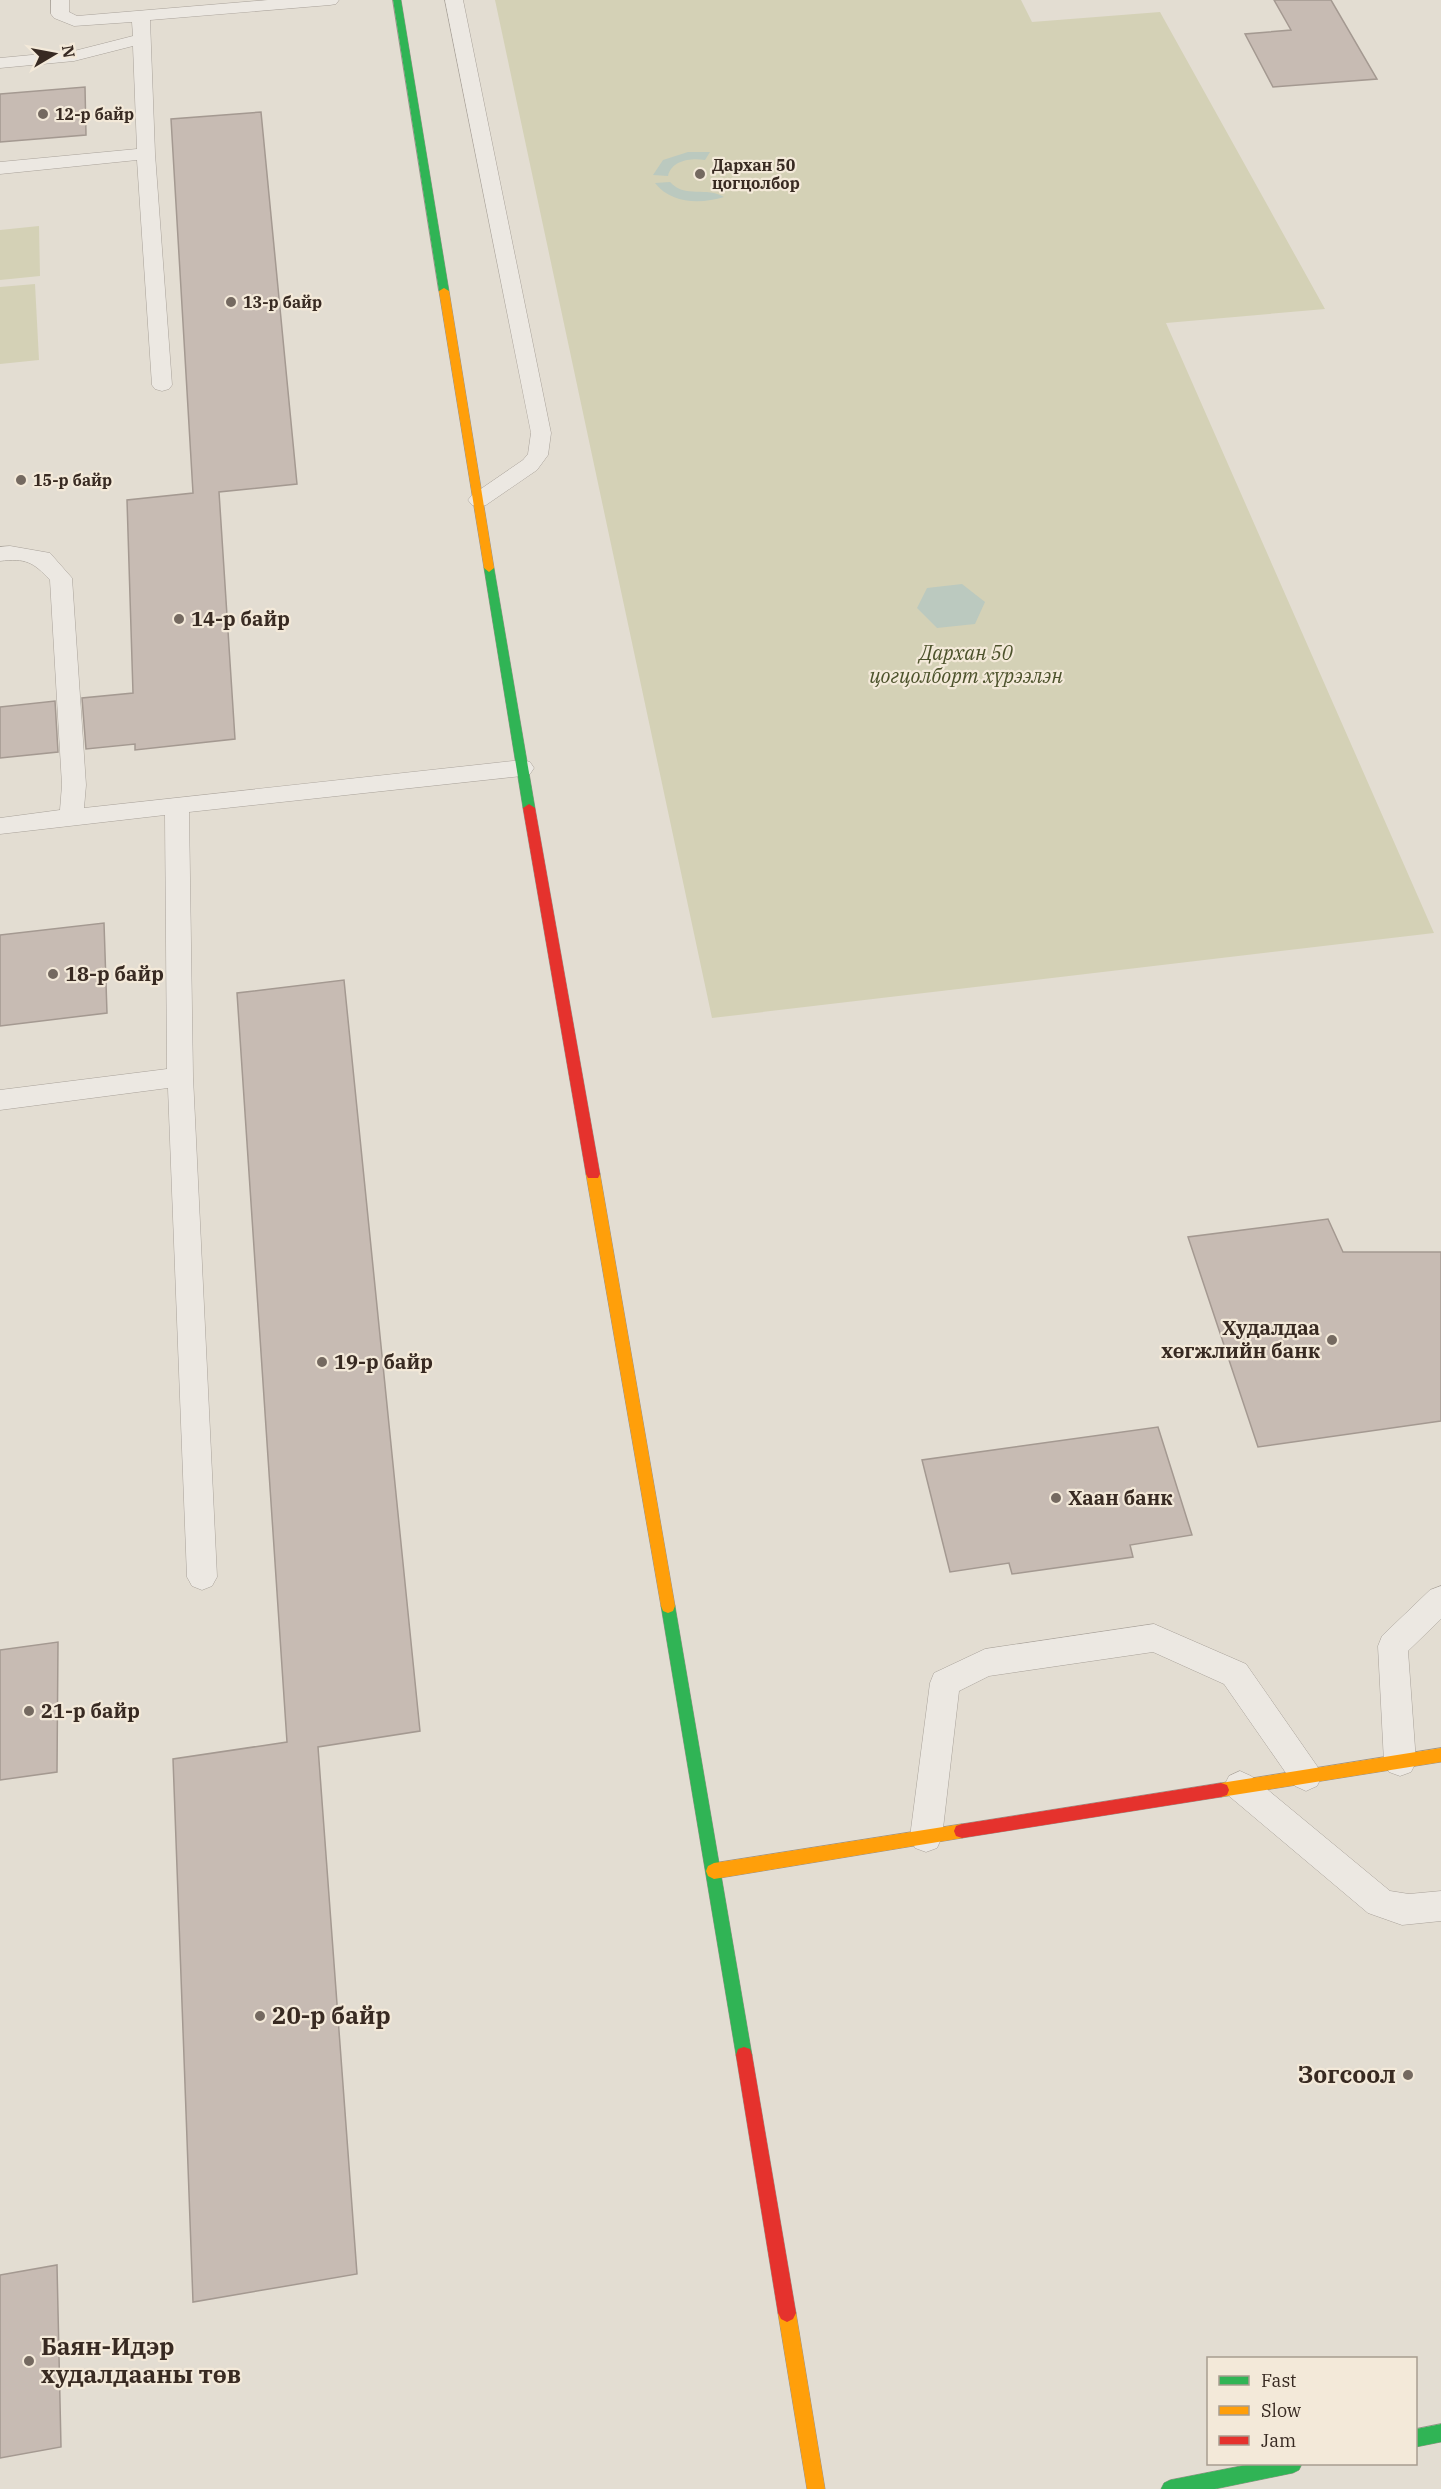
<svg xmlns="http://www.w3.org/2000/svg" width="1441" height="2489" viewBox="0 0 1441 2489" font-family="'IBM Plex Serif',serif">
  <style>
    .green { fill: #d4d1b6 }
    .water { fill: #bbc9bf }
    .building { fill: #c7bbb3; stroke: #a49991; stroke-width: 1.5 }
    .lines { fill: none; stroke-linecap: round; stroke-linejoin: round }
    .lane-casing { stroke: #a9a29a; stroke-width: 1 }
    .fast-casing { stroke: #99928a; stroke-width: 1 }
    .slow-casing { stroke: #99928a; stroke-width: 1 }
    .jam-casing { stroke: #99928a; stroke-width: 1 }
    .lane { fill: #ece8e2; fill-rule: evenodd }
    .fast { fill: #30b455; fill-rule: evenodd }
    .slow { fill: #ff9f0a; fill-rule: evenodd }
    .jam { fill: #e5322d; fill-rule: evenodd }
    .poi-dot { fill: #746960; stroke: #f3e9d9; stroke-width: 2 }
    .labels { text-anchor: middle; stroke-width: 4.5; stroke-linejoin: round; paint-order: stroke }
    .far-poi-label { font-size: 16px; font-weight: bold; fill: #382a22; stroke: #f3e9d9; text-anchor: start }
    .poi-label { font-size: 20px; font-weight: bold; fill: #382a22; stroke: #f3e9d9; text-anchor: start }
    .park-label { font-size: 20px; font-style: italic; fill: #4c522b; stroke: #f3e9d9 }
    .near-poi-label { font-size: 24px; font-weight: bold; fill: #382a22; stroke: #f3e9d9; text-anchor: start }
  </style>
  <rect width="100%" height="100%" fill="#e3ddd2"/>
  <g class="green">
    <polygon points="495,0 1021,0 1032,22 1160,12 1325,309 1166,323 1434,933 712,1018"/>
    <polygon points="39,226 40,276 0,280 0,230"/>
    <polygon points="35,284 39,360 0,364 0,287"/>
  </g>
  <g class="water">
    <path d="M 688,152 L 710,152 L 705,160 C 691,158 672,160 668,176 L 653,175 L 663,160 Z"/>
    <path d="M 670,182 C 685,199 707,186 724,197 C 701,204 671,204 655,183 Z"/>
    <polygon points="962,584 985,602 975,624 937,628 917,608 927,588"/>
  </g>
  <g class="building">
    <polygon points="1274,0 1331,0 1377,79 1273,87 1245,34 1291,30"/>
    <polygon points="85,87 86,135 0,142 0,94"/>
    <polygon points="261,112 297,484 219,492 235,739 135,750 135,744 86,749 82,698 133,693 127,500 193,493 171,119"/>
    <polygon points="55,701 58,752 0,758 0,707"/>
    <polygon points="104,923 107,1013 0,1026 0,935"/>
    <polygon points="344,980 420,1731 318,1747 357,2274 193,2302 173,1759 287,1742 237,993"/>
    <polygon points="1328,1219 1343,1252 1441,1252 1441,1421 1258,1447 1188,1237"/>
    <polygon points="1158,1427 1192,1535 1130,1545 1133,1557 1012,1574 1009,1563 950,1572 922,1460"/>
    <polygon points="58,1642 57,1772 0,1780 0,1650"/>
    <polygon points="57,2265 61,2447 0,2458 0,2275"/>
  </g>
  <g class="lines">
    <g class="lane-casing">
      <g id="lane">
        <polygon points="51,0 69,0 69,12 77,16 268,0 339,0 336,4 330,5 150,20 155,154 172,385 169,389 162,391 155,389 152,385 137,160 0,174 0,162 137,149 133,46 74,61 0,68 0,58 74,51 133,36 132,22 74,26 54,18 51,14"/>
        <polygon points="445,0 463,0 551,433 548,455 537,470 486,505 479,507 472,505 468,500 472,495 523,460 528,454 531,433"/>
        <path d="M 10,546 L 50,553 L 72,578 L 86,785 L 84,808 L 522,760 L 530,762 L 534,768 L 530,774 L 522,776 L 189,812 L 193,1077 L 217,1577 L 212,1586 L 202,1590 L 192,1586 L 187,1577 L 168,1088 L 0,1110 L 0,1090 L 167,1069 L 165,815 L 0,834 L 0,818 L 60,810 L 62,785 L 50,580 C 33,562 26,558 0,561 L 0,547 Z"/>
        <polygon points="1441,1586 1441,1619 1408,1651 1416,1762 1411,1772 1400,1776 1389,1772 1384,1762 1378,1646 1382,1636 1430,1590"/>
        <polygon points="1154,1624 1246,1664 1317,1766 1322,1776 1317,1786 1306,1791 1295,1786 1224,1684 1153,1652 989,1676 959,1691 942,1837 937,1848 926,1852 915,1848 910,1837 930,1683 934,1673 985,1649"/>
        <polygon points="1240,1771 1251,1776 1390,1891 1409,1894 1441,1891 1441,1921 1402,1925 1368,1913 1229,1796 1224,1786 1229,1776"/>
      </g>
    </g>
    <g class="fast-casing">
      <g id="fast">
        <polygon points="393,0 401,0 449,291 444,294 439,291"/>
        <polygon points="489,564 494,568 535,808 529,812 523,808 484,568"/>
        <polygon points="668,1599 673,1601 675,1606 752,2055 750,2061 744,2063 738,2061 736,2055 661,1606 663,1601"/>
        <polygon points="1441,2424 1441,2442 1416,2447 1416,2429"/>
        <polygon points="1251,2464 1302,2464 1299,2470 1293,2473 1215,2489 1161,2489 1164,2483 1170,2480"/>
      </g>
    </g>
    <g class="slow-casing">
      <g id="slow">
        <polygon points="444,288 449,291 494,568 489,572 484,568 439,291"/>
        <polygon points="593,1169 598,1170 600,1174 675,1606 673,1611 668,1613 663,1611 661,1606 586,1174 588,1170"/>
        <polygon points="1441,1748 1441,1762 1221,1797 1215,1795 1213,1790 1215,1785 1221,1783"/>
        <polygon points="962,1824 968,1826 970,1831 968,1836 962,1838 714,1879 708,1876 706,1871 708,1866 714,1863"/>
        <polygon points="787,2304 793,2307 796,2313 825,2489 807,2489 778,2313 781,2307"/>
      </g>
    </g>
    <g class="jam-casing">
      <g id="jam">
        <polygon points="529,804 535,808 600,1174 598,1178 588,1178 586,1174 523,808"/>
        <polygon points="1221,1783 1227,1785 1229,1790 1227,1795 1221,1797 962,1838 956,1836 954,1831 956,1826 962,1824"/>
        <polygon points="744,2047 750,2049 752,2055 796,2313 793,2319 787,2322 781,2319 778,2313 736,2055 738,2049"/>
      </g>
    </g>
    <use href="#lane" class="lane"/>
    <use href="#fast" class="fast"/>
    <use href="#slow" class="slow"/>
    <use href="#jam" class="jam"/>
  </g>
  <g class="poi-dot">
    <circle cx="43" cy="114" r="6"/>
    <circle cx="700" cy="174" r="6"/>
    <circle cx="231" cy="302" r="6"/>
    <circle cx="21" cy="480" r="6"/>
    <circle cx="179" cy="619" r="6"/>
    <circle cx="53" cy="974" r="6"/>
    <circle cx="1332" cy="1340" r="6"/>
    <circle cx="322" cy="1362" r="6"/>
    <circle cx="1056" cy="1498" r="6"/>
    <circle cx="29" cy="1711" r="6"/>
    <circle cx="260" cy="2016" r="6"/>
    <circle cx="1408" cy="2075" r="6"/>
    <circle cx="29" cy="2361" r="6"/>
  </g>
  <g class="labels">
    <g class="far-poi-label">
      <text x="55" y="120">12-р байр</text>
      <text x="712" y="171">Дархан 50<tspan x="712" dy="18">цогцолбор</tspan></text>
      <text x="243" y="308">13-р байр</text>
      <text x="33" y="486">15-р байр</text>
    </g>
    <g class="poi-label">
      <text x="191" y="626">14-р байр</text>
      <text x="65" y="981">18-р байр</text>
      <text x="1320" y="1335" text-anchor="end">Худалдаа<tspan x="1320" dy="23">хөгжлийн банк</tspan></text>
      <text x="334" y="1369">19-р байр</text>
      <text x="1068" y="1505">Хаан банк</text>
      <text x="41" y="1718">21-р байр</text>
    </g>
    <g class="park-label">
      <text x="966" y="660">Дархан 50<tspan x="966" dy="23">цогцолборт хүрээлэн</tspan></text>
    </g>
    <g class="near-poi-label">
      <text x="272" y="2024">20-р байр</text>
      <text x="1396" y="2083" text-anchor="end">Зогсоол</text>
      <text x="41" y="2355">Баян-Идэр<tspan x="41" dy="28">худалдааны төв</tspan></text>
    </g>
  </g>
  <rect x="1207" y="2357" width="210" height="108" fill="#f3e9d9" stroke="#a89d90" stroke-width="1.5"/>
  <rect x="1219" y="2376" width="30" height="9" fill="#30b455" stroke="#a89d90" stroke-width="1.5"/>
  <text x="1261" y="2387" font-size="18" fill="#382a22">Fast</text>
  <rect x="1219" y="2406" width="30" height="9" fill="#ff9f0a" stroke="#a89d90" stroke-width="1.5"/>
  <text x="1261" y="2417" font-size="18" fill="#382a22">Slow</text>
  <rect x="1219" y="2436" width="30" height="9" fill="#e5322d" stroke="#a89d90" stroke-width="1.5"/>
  <text x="1261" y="2447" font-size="18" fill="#382a22">Jam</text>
  <g transform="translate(54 54) rotate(80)" stroke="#f3e9d9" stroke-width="4.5" paint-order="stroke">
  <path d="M0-4.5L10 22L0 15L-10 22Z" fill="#382a22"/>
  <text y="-9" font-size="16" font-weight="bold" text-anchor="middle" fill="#382a22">N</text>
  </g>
</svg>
